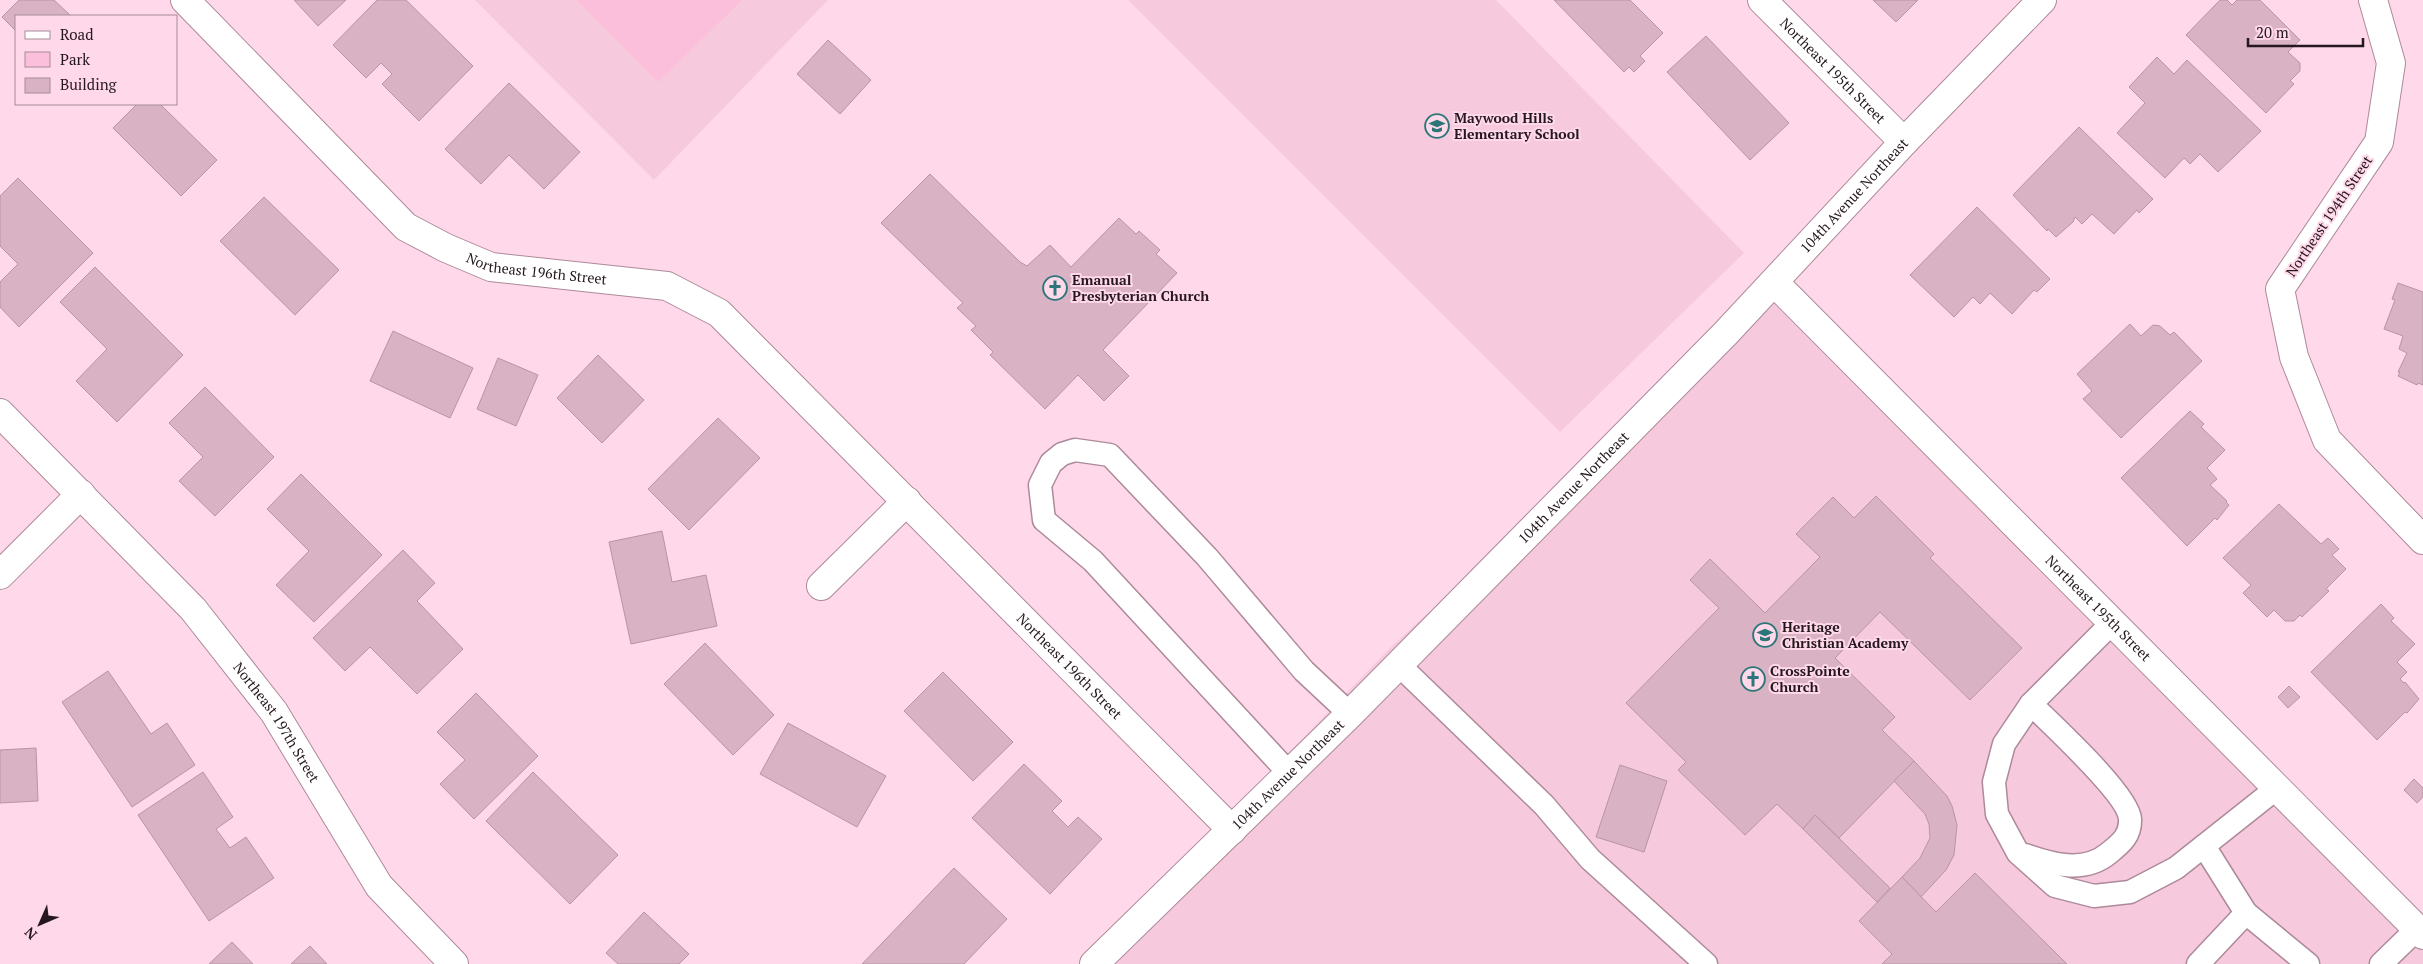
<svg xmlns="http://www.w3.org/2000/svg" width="2423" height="964" viewBox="0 0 2423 964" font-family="'PT Serif',serif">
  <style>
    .built { fill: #f7c9dd }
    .green { fill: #fcbfdb }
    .building { fill: #d9b3c4; stroke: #b894a4 }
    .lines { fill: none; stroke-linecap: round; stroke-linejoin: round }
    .service-casing { stroke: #ad8a9a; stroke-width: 25 }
    .minor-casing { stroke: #ad8a9a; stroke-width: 30 }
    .service { stroke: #fff; stroke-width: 22 }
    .minor { stroke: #fff; stroke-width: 28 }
    .labels { text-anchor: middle; stroke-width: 4; stroke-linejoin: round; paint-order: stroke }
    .street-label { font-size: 14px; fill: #24171d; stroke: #ffd8e9 }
    .poi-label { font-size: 14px; font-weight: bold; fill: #24171d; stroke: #ffd8e9; text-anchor: start }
  </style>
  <rect width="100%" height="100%" fill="#ffd8e9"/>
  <g class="built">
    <polygon points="475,0 828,0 654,180"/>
    <polygon points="1128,0 1496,0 1744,253 1560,432"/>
    <polygon points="1774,282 2423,935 2423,964 1094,964 1232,830 1281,761 1391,647 1635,424"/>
  </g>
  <polygon class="green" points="577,0 742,0 658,82"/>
  <g class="building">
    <polygon points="19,0 54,0 71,16 16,16 16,31 2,17"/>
    <polygon points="294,0 346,0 318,26"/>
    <polygon points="377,0 406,0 473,66 419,121 382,84 392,74 381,63 366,78 333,45"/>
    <polygon points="1554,0 1630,0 1663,33 1640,56 1645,61 1634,72 1629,67 1624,72"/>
    <polygon points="1873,0 1918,0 1896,22"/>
    <polygon points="2220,0 2227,0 2232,5 2237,0 2260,0 2300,40 2288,52 2300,63 2300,71 2290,81 2294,84 2266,113 2186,35"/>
    <polygon points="1706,36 1789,123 1750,160 1667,72"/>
    <polygon points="828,40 871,80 840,114 797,74"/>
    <polygon points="2157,57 2174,74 2187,60 2261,131 2218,172 2200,154 2190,164 2184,158 2165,178 2117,133 2145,103 2129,87"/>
    <polygon points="509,83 580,152 544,189 509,155 481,184 445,149"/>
    <polygon points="137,104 160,104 217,160 181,196 113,128"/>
    <polygon points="2079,127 2153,199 2139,213 2137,210 2114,234 2092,214 2082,224 2075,217 2073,222 2056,237 2048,229 2047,231 2013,195"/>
    <polygon points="930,174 1020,262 1027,266 1050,245 1071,267 1119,218 1136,234 1139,231 1160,250 1156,254 1177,273 1103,350 1129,376 1104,401 1078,375 1045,409 990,355 993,352 971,330 976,326 957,308 963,303 881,223"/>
    <polygon points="18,178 93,253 19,327 0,307 0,282 18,264 0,246 0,196"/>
    <polygon points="264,197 339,270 295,315 220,241"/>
    <polygon points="1977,207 2050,279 2037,292 2034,290 2012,314 1990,293 1980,304 1973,297 1954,317 1910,275"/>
    <polygon points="95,267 183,355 117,422 76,381 107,349 60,302"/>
    <polygon points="2398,283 2423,292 2423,385 2418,383 2417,385 2398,376 2400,372 2398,372 2407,353 2399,349 2403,336 2384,329 2395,300 2392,299"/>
    <polygon points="2130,324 2141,336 2153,325 2160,326 2170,335 2174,332 2202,361 2121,438 2083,399 2092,391 2077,374"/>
    <polygon points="393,331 473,368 450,418 370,381"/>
    <polygon points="598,355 644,400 602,443 557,398"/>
    <polygon points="498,358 538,375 516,426 477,409"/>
    <polygon points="205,387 274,457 215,516 179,481 203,457 169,423"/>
    <polygon points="2190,411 2204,424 2201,427 2225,450 2207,468 2217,479 2210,485 2227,501 2226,502 2229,505 2217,520 2215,518 2187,546 2121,478"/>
    <polygon points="718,418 760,458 689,530 648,489"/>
    <polygon points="301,474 382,555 314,622 276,585 309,551 267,509"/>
    <polygon points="1876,496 1934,554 1930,558 2022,648 1970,700 1880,612 1835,658 1895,717 1882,730 1914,761 1839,838 1815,815 1803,829 1777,804 1745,835 1678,770 1686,762 1626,703 1719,608 1690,580 1710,559 1765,613 1820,557 1796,534 1833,497 1854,518"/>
    <polygon points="2279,504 2321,544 2328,538 2339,549 2332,555 2346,569 2326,589 2329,591 2302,617 2300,615 2294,621 2285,621 2274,610 2267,617 2243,593 2251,585 2223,558"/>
    <polygon points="662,531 672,582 706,575 717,626 631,644 609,542"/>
    <polygon points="403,550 435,583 417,601 463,649 417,694 370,647 345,671 313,638"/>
    <polygon points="2381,604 2394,618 2391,621 2415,644 2397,662 2407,672 2400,679 2404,683 2405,682 2419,699 2407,713 2405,712 2377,740 2311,672"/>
    <polygon points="705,643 774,715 733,755 664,684"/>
    <polygon points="108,671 151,734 167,723 195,765 132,807 62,702"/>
    <polygon points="943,672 1013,742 973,781 904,711"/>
    <polygon points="2289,686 2300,697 2288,708 2278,697"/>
    <polygon points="476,693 538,756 474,819 440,784 465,760 437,732"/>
    <polygon points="788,723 886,776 857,827 760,774"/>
    <polygon points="36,748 38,801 0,803 0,750"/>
    <polygon points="1914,761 1947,796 1952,806 1957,825 1954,855 1946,870 1921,897 1902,877 1920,858 1930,838 1929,824 1925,814 1894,781"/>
    <polygon points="1024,764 1062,801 1052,811 1068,827 1078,817 1102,839 1050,894 972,818"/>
    <polygon points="1620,765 1667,781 1644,852 1596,837"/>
    <polygon points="203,772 233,817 216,829 230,848 246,837 274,878 209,921 138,815"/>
    <polygon points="533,772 618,855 570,904 486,821"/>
    <polygon points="2414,779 2423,788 2423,797 2417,803 2404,790"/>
    <polygon points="1815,815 1890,888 1877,902 1803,829"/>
    <polygon points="954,868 1007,919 964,964 862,964"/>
    <polygon points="1975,873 2067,964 1882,964 1892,954 1859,921 1902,877 1936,912"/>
    <polygon points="644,912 689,954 679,964 618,964 606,953"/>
    <polygon points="232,942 253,964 209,964"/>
    <polygon points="310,946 327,964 291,964"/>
  </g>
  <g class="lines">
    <g class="service-casing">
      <g id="service">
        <polyline points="2112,623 2031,704 2004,744 1994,782 1997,814 2018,853 2055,886 2094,896 2130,892 2176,868 2277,788"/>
        <polyline points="1398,664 1544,805 1590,859 1706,964"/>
        <polyline points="1288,772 1093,561 1044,520 1040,485 1051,463 1062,454 1075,450 1110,455 1207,557 1304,671 1350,714"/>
        <polyline points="2204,846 2246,913"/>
        <path d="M 2025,855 C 2051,864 2084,874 2109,853 C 2120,844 2131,836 2130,819 C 2129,795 2051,724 2031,704"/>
        <polyline points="2198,964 2246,913 2308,964"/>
        <polyline points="2381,964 2417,929"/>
      </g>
    </g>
    <g class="minor-casing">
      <g id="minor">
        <path id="s1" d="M 185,0 L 406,227 L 446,248 L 491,267 L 667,286 L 719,313 L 1232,830"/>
        <path id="s2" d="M 1762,0 L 1904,142"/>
        <polyline points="2373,0 2391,63 2379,142 2280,289 2294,357 2327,440 2423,540"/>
        <path id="s3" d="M 1774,282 L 2423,935"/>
        <path id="s4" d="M 0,413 L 193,609 L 274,712 L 379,886 L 454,964"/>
        <polyline points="0,575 81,494"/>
        <polyline points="821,586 907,501"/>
        <path id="s5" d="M 1094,964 L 1350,714 L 1725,334 L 1904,142 L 2042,0"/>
      </g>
    </g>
    <use href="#service" class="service"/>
    <use href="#minor" class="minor"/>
  </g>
  <defs>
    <g id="school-ring" transform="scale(1.25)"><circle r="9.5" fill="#ffd8e9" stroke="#2c7679" stroke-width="1.5"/><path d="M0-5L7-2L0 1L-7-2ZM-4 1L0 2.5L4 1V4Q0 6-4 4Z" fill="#2c7679"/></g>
    <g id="church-ring" transform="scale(1.25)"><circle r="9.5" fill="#ffd8e9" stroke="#2c7679" stroke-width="1.5"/><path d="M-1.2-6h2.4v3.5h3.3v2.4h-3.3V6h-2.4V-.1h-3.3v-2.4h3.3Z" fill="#2c7679"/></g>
  </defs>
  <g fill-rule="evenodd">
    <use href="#school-ring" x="1437" y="126"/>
    <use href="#church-ring" x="1055" y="288"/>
    <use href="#school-ring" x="1765" y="635"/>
    <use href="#church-ring" x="1753" y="679"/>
  </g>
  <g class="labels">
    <g class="street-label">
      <text dy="5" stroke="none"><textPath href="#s2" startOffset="100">Northeast 195th Street</textPath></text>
      <text dy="5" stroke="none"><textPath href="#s5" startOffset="1081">104th Avenue Northeast</textPath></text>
      <text transform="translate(2329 216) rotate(-56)" y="5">Northeast 194th Street</text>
      <text dy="5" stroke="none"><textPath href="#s1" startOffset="456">Northeast 196th Street</textPath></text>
      <text dy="5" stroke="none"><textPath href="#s5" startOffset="676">104th Avenue Northeast</textPath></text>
      <text dy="5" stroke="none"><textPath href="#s3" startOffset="460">Northeast 195th Street</textPath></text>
      <text dy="5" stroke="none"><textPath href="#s1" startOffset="1144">Northeast 196th Street</textPath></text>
      <text dy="5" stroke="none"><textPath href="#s4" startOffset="416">Northeast 197th Street</textPath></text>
      <text dy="5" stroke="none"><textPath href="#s5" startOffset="271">104th Avenue Northeast</textPath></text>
    </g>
    <g class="poi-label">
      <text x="1454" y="123">Maywood Hills<tspan x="1454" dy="16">Elementary School</tspan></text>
      <text x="1072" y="285">Emanual<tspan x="1072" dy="16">Presbyterian Church</tspan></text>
      <text x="1782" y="632">Heritage<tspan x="1782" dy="16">Christian Academy</tspan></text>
      <text x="1770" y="676">CrossPointe<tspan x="1770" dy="16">Church</tspan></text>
    </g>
  </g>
  <rect x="15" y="15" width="162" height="90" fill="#ffd8e9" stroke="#a78b97"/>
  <rect x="25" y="31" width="25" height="8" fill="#ffffff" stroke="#a78b97"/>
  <text x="60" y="40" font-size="15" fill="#24171d">Road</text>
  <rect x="25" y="52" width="25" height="15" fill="#fcbfdb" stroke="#a78b97"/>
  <text x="60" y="65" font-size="15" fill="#24171d">Park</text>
  <rect x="25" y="78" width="25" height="15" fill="#d9b3c4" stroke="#a78b97"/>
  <text x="60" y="90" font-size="15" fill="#24171d">Building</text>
  <g transform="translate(40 924) rotate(225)" stroke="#ffd8e9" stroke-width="4" paint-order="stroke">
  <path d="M0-4L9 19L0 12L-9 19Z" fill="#24171d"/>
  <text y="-8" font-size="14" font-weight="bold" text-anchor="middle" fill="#24171d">N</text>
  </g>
  <path d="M2248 38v8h115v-8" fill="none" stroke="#24171d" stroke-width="2.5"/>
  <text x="2256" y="38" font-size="15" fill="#24171d" stroke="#ffd8e9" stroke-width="4" paint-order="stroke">20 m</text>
</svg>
